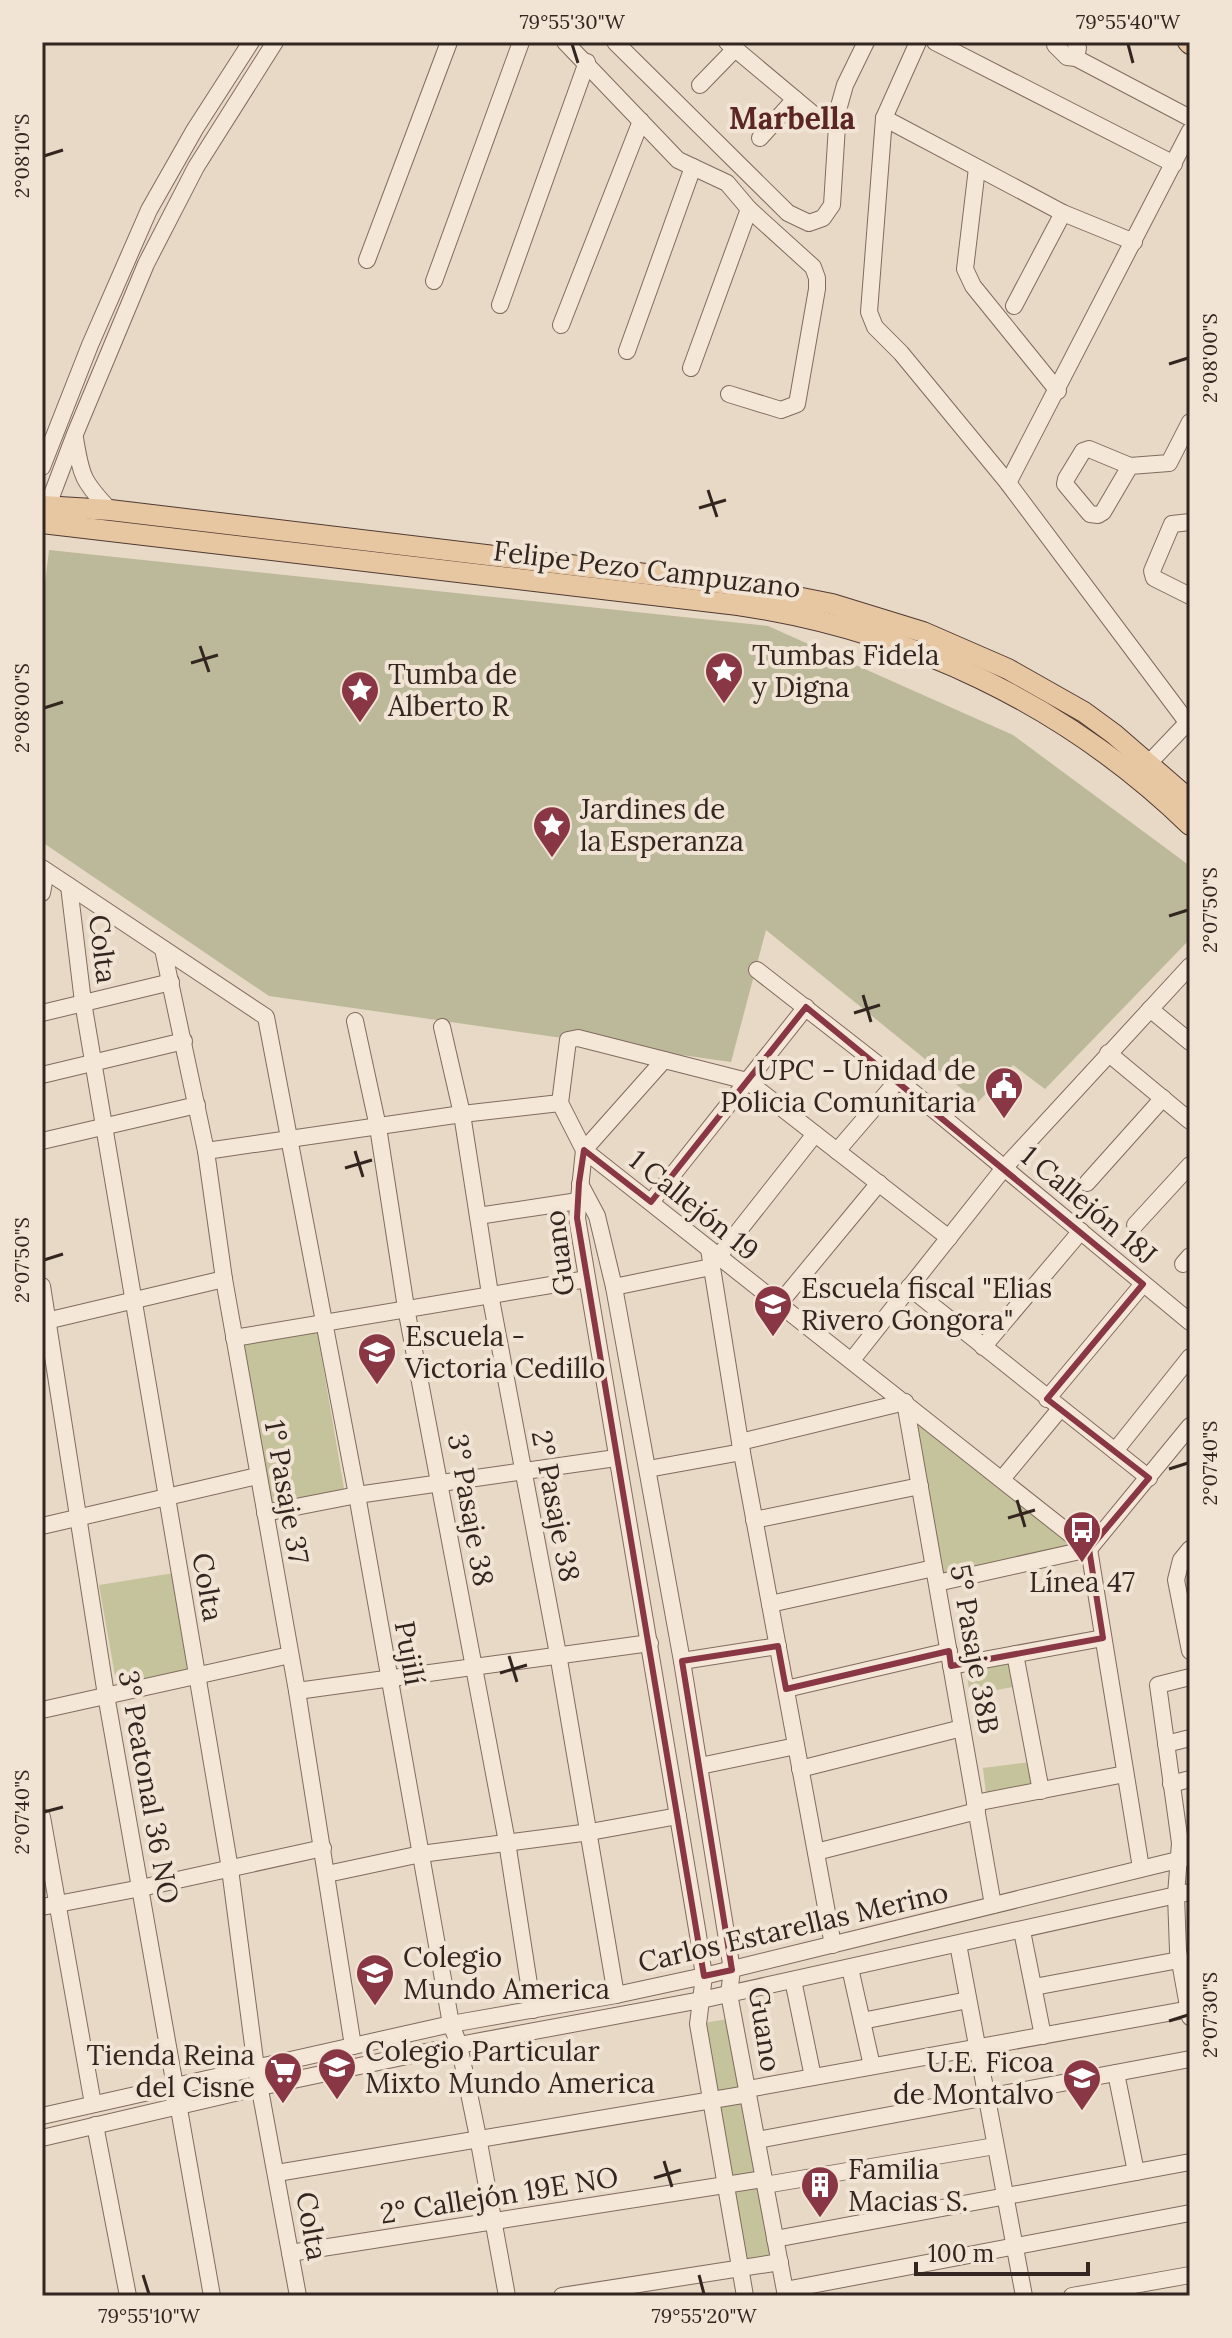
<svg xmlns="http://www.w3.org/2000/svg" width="1232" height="2338" viewBox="0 0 1232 2338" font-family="Lora,serif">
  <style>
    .green { fill: #c5c39b }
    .cemetery { fill: #bbb999 }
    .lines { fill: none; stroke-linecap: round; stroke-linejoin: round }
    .minor-casing { stroke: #816b5e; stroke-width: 18 }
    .major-casing { stroke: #503a32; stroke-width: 22 }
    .minor { stroke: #f4e7d8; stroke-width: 16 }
    .major { stroke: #e7c6a2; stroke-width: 20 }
    .marked { fill: none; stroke: #893645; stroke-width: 6; stroke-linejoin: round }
    .ticks { fill: none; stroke: #332620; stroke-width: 3 }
    .labels { text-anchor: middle; stroke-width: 8; stroke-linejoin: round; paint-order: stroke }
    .street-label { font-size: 28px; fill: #332620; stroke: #f1e4d4 }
    .poi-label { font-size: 28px; fill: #332620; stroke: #f1e4d4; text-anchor: start }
    .neighbourhood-label { font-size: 30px; font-weight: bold; fill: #5b2625; stroke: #f1e4d4 }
    .neatline { fill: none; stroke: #332620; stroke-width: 3 }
    .ticks-label { font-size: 20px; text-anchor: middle; fill: #332620 }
  </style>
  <rect width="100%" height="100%" fill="#e8d8c6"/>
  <g class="green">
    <polygon points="317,1331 345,1494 265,1505 238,1345"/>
    <polygon points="911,1411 1079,1548 940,1578"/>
    <polygon points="174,1573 192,1673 117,1687 99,1585"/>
    <polygon points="1013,1661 1018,1686 970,1695 966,1669"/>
    <polygon points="1030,1762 1035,1787 986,1794 983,1768"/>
    <polygon points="727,2019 740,2091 717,2095 704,2023"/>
    <polygon points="742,2103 755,2176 730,2180 718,2108"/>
    <polygon points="762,2188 774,2255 745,2261 732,2190"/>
  </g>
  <polygon class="cemetery" points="49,550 768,626 1013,735 1190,866 1190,939 1045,1089 1013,1065 978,1102 766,930 731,1062 269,996 42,842 42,607"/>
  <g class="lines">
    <g class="minor-casing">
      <g id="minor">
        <polyline points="565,42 678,160 727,183 749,209 813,267 817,278 817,289 797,404 781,410 729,394"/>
        <polyline points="615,42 788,213 809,223 823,218 832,205 838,110 845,85 866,42"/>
        <polyline points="727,42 820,120"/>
        <polyline points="918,42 884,118 869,312 875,327 901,353 1008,483 1190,726"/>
        <polyline points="935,42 1174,164"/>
        <polyline points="1055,42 1055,45 1067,57 1076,58 1190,118"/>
        <polyline points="1075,42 1078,48 1076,58"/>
        <polyline points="700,85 735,49"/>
        <polyline points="884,118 1063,213 1134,242"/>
        <polyline points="760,138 795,99"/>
        <polyline points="977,168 965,269 973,286 1058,391"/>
        <polyline points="367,260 449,42"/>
        <polyline points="434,281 521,42"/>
        <polyline points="500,305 587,62"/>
        <polyline points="1014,306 1063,213"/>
        <polyline points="561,325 641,121"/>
        <polyline points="627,351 693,167"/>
        <polyline points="691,368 749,209"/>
        <path d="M 75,438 C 81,476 83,482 110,510"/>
        <polyline points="1130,466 1103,512 1098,515 1090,514 1065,484 1066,479 1083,451 1089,449 1130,466 1169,463 1190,422"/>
        <polyline points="42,467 90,345 149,210 195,129 251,42"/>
        <polyline points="1008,483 1190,131"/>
        <polyline points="45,513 75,434 146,264 196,167 275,42"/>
        <polyline points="1190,522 1172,524 1152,571 1154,578 1190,596"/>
        <polyline points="1148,764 1190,720"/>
        <polyline points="42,868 266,1017 357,1495 451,2024 459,2045 478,2137 507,2296"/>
        <polyline points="69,886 83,1002 230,1869 256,2068 298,2296"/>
        <polyline points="42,893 46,871"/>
        <polyline points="163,949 206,1151 224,1279 297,1691 353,2046"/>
        <polyline points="757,970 898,1080 1190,1322"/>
        <polyline points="1150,1009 1190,1042"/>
        <polyline points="42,1013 171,982"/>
        <polyline points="355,1021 378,1127 406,1308 507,1842 533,2010"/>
        <polyline points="442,1027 462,1114 490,1294 558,1654 616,1995"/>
        <polyline points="1108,1053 1190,1121"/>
        <polyline points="664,1060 584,1150 577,1218 698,1935 704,1976 698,2024 745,2296"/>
        <polyline points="42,1075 184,1041"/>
        <polyline points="42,1141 197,1105"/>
        <polyline points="206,1151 462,1114 560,1103"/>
        <polyline points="837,1151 898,1080"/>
        <polyline points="1087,1183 1163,1098"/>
        <polyline points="580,1184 597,1216 614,1287 682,1661 732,1970 729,1994 786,2296"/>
        <polyline points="651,1202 806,1007"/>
        <polyline points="478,1216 578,1201"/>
        <polyline points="1135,1225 1190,1165"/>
        <polyline points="949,1238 747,1081 578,1038 568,1040 560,1103 584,1150 1089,1549 1141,1868"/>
        <polyline points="709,1249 740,1442 833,1945"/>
        <polyline points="718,1257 815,1134"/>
        <polyline points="1183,1264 1190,1256"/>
        <polyline points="42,1286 106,1695 212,2296"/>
        <polyline points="614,1287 711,1267"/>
        <polyline points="909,1287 1149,1478"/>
        <polyline points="779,1304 879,1183"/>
        <polyline points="42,1322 224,1279"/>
        <polyline points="234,1338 587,1279"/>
        <polyline points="983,1347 1081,1231"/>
        <polyline points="852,1360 1004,1168 1190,966"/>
        <polyline points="1047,1399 1143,1284"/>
        <polyline points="905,1402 993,1905"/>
        <polyline points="740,1442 905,1402"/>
        <polyline points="1115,1451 1190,1357"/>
        <polyline points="648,1469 742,1452"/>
        <polyline points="1002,1479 1060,1409"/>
        <polyline points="265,1513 357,1495 616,1458"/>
        <polyline points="754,1520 920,1486"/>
        <polyline points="42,1526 257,1476"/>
        <polyline points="1190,1549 1181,1560 1176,1580 1190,1651"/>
        <polyline points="937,1583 1089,1549 1190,1426"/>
        <polyline points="770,1604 934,1568"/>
        <polyline points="1015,1654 1041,1791"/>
        <polyline points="682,1661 778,1646"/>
        <polyline points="951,1666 1103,1638"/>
        <polyline points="786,1689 949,1651"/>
        <polyline points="297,1691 650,1643"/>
        <polyline points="42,1710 290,1655"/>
        <polyline points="1166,1744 1190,1738"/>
        <polyline points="700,1766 796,1746"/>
        <polyline points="800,1769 962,1728"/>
        <polyline points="1171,1784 1190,1779"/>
        <polyline points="975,1803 1125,1774"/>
        <polyline points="42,1817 93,2104"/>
        <polyline points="816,1852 977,1811"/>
        <polyline points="327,1874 421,1854 590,1832 678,1816"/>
        <polyline points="42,1907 141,1888 323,1848"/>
        <polyline points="1022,1931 1043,2036"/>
        <polyline points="958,1944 1024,2296"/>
        <polyline points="850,1968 872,2066"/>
        <polyline points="793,1980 813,2077"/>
        <polyline points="1034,1987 1179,1960"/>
        <polyline points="1190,2017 1178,1951 1176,1895 1180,1843 1158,1685 1190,1677"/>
        <polyline points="862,2021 968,2000"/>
        <polyline points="1116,2073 1136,2172"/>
        <polyline points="748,2089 1190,2009"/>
        <polyline points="42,2116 451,2024 616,1995 704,1976 1190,1857"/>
        <polyline points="95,2125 128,2296"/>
        <polyline points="42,2138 260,2087 459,2045 701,2000 1190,1892"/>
        <polyline points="757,2140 1190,2059"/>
        <polyline points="277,2173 748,2094"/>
        <polyline points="765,2185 995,2146"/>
        <polyline points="775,2239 1190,2162"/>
        <polyline points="290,2253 764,2179"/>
        <polyline points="785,2290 1190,2213"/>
        <polyline points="562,2296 780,2262"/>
        <polyline points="1072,2296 1190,2275"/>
      </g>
    </g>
    <g class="major-casing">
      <g id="major">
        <polyline points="1188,42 1190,44"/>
        <polyline points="42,506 110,510 730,584 832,604 923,632 1008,669 1084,712 1114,734 1190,800"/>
        <path d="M 42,523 L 738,605 C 910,631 1064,703 1190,825"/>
      </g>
    </g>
    <use href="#minor" class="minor"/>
    <use href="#major" class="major"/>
  </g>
  <path class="marked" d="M 806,1007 L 1143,1284 L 1047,1399 L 1149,1478 L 1089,1549 L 1103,1638 L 951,1666 L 949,1651 L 786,1689 L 778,1646 L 682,1661 L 732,1970 L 704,1976 L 577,1218 L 579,1183 L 584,1150 L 651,1202 Z"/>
  <path class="ticks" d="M 572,44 L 578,63M 1128,44 L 1133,63M 44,156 L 63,150M 1169,364 L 1188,358M 708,490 L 717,517M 699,508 L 726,500M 200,646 L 209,672M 191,663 L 218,655M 44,708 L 63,702M 1169,916 L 1188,910M 863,995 L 871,1022M 854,1013 L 880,1005M 355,1151 L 363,1177M 345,1168 L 372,1160M 44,1260 L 63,1254M 1169,1469 L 1188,1463M 1017,1500 L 1025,1527M 1008,1518 L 1035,1510M 509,1656 L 517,1682M 500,1673 L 527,1665M 44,1812 L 63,1807M 1169,2021 L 1188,2015M 664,2161 L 672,2187M 654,2178 L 681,2170M 143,2275 L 149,2294M 699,2275 L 704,2294"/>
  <defs>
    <g id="sight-pin" transform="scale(2)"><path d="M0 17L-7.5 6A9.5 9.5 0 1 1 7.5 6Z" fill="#893645" stroke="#f1e4d4"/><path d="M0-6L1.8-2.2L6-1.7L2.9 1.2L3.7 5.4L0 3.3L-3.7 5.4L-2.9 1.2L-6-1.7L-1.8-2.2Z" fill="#fff"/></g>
    <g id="civic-pin" transform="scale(2)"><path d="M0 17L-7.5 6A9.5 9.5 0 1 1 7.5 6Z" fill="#893645" stroke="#f1e4d4"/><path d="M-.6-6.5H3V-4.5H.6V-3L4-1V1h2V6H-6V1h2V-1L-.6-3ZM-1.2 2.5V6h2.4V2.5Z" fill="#fff"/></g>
    <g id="school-pin" transform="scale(2)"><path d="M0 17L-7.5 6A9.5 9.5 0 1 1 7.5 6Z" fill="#893645" stroke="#f1e4d4"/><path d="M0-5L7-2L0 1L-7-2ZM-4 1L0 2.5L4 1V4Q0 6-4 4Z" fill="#fff"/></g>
    <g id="bus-pin" transform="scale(2)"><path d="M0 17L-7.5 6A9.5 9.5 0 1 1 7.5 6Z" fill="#893645" stroke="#f1e4d4"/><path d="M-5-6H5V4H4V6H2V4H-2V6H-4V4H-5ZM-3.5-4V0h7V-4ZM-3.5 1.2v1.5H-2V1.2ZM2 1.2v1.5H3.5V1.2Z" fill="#fff"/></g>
    <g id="supermarket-pin" transform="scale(2)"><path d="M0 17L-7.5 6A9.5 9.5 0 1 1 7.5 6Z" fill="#893645" stroke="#f1e4d4"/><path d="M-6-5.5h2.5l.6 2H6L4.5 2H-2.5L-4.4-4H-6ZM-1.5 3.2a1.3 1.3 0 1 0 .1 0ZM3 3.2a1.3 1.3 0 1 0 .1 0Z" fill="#fff"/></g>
    <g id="building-pin" transform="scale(2)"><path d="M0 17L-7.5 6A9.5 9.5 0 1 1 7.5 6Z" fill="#893645" stroke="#f1e4d4"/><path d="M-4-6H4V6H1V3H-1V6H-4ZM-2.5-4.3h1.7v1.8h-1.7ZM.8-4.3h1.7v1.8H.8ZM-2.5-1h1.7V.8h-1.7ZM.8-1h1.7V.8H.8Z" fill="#fff"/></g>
  </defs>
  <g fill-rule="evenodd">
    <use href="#sight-pin" x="724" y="671"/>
    <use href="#sight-pin" x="360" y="690"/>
    <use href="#sight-pin" x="552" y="825"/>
    <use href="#civic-pin" x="1004" y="1086"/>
    <use href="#school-pin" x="773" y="1304"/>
    <use href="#school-pin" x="377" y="1352"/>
    <use href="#bus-pin" x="1082" y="1530"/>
    <use href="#school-pin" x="375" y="1973"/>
    <use href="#school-pin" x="337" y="2067"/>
    <use href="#supermarket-pin" x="283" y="2071"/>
    <use href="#school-pin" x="1082" y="2078"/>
    <use href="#building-pin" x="820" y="2185"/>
  </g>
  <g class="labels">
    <g class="street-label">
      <text transform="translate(647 569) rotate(7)" y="10">Felipe Pezo Campuzano</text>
      <text transform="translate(103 949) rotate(83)" y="10">Colta</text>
      <text transform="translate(694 1205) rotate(39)" y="10">1 Callejón 19</text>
      <text transform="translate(1089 1205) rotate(40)" y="10">1 Callejón 18J</text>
      <text transform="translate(559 1253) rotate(-97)" y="10">Guano</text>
      <text transform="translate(287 1492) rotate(80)" y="10">1° Pasaje 37</text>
      <text transform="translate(556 1506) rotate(79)" y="10">2° Pasaje 38</text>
      <text transform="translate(471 1510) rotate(80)" y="10">3° Pasaje 38</text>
      <text transform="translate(208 1587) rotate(80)" y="10">Colta</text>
      <text transform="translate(975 1649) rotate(80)" y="10">5° Pasaje 38B</text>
      <text transform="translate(410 1653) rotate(80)" y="10">Pujilí</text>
      <text transform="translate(149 1787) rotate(80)" y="10">3° Peatonal 36 NO</text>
      <text transform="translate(793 1927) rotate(-13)" y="10">Carlos Estarellas Merino</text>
      <text transform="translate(765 2029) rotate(81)" y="10">Guano</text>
      <text transform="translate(499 2195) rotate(-9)" y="10">2° Callejón 19E NO</text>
      <text transform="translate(312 2226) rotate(80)" y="10">Colta</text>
    </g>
    <g class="poi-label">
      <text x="752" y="665">Tumbas Fidela<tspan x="752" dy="32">y Digna</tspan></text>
      <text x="388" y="684">Tumba de<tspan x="388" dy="32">Alberto R</tspan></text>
      <text x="580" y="819">Jardines de<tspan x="580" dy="32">la Esperanza</tspan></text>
      <text x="976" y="1080" text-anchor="end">UPC - Unidad de<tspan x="976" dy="32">Policia Comunitaria</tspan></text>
      <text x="801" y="1298">Escuela fiscal "Elias<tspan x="801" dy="32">Rivero Gongora"</tspan></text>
      <text x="405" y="1346">Escuela -<tspan x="405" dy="32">Victoria Cedillo</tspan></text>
      <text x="1082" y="1592" text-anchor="middle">Línea 47</text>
      <text x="403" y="1967">Colegio<tspan x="403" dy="32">Mundo America</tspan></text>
      <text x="365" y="2061">Colegio Particular<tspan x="365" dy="32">Mixto Mundo America</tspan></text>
      <text x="255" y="2065" text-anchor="end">Tienda Reina<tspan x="255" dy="32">del Cisne</tspan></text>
      <text x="1054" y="2072" text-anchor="end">U.E. Ficoa<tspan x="1054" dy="32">de Montalvo</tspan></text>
      <text x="848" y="2179">Familia<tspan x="848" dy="32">Macias S.</tspan></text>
    </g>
    <g class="neighbourhood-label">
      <text x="792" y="129">Marbella</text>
    </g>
  </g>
  <rect width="1232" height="2338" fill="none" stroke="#f1e4d4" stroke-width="88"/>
  <path d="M916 2262v12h172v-12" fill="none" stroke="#332620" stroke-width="4"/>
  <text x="928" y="2262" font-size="24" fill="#332620" stroke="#f1e4d4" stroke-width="6" paint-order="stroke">100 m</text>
  <rect x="44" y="44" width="1144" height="2250" class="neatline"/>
  <g class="ticks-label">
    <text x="572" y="29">79°55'30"W</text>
    <text x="1128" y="29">79°55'40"W</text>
    <text transform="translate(22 156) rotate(-90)" y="7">2°08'10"S</text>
    <text transform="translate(1210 358) rotate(-90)" y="7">2°08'00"S</text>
    <text transform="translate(22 708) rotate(-90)" y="7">2°08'00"S</text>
    <text transform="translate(1210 910) rotate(-90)" y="7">2°07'50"S</text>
    <text transform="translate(22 1260) rotate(-90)" y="7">2°07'50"S</text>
    <text transform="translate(1210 1463) rotate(-90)" y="7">2°07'40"S</text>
    <text transform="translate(22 1812) rotate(-90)" y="7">2°07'40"S</text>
    <text transform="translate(1210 2015) rotate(-90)" y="7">2°07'30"S</text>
    <text x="149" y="2323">79°55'10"W</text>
    <text x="704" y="2323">79°55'20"W</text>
  </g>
</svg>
